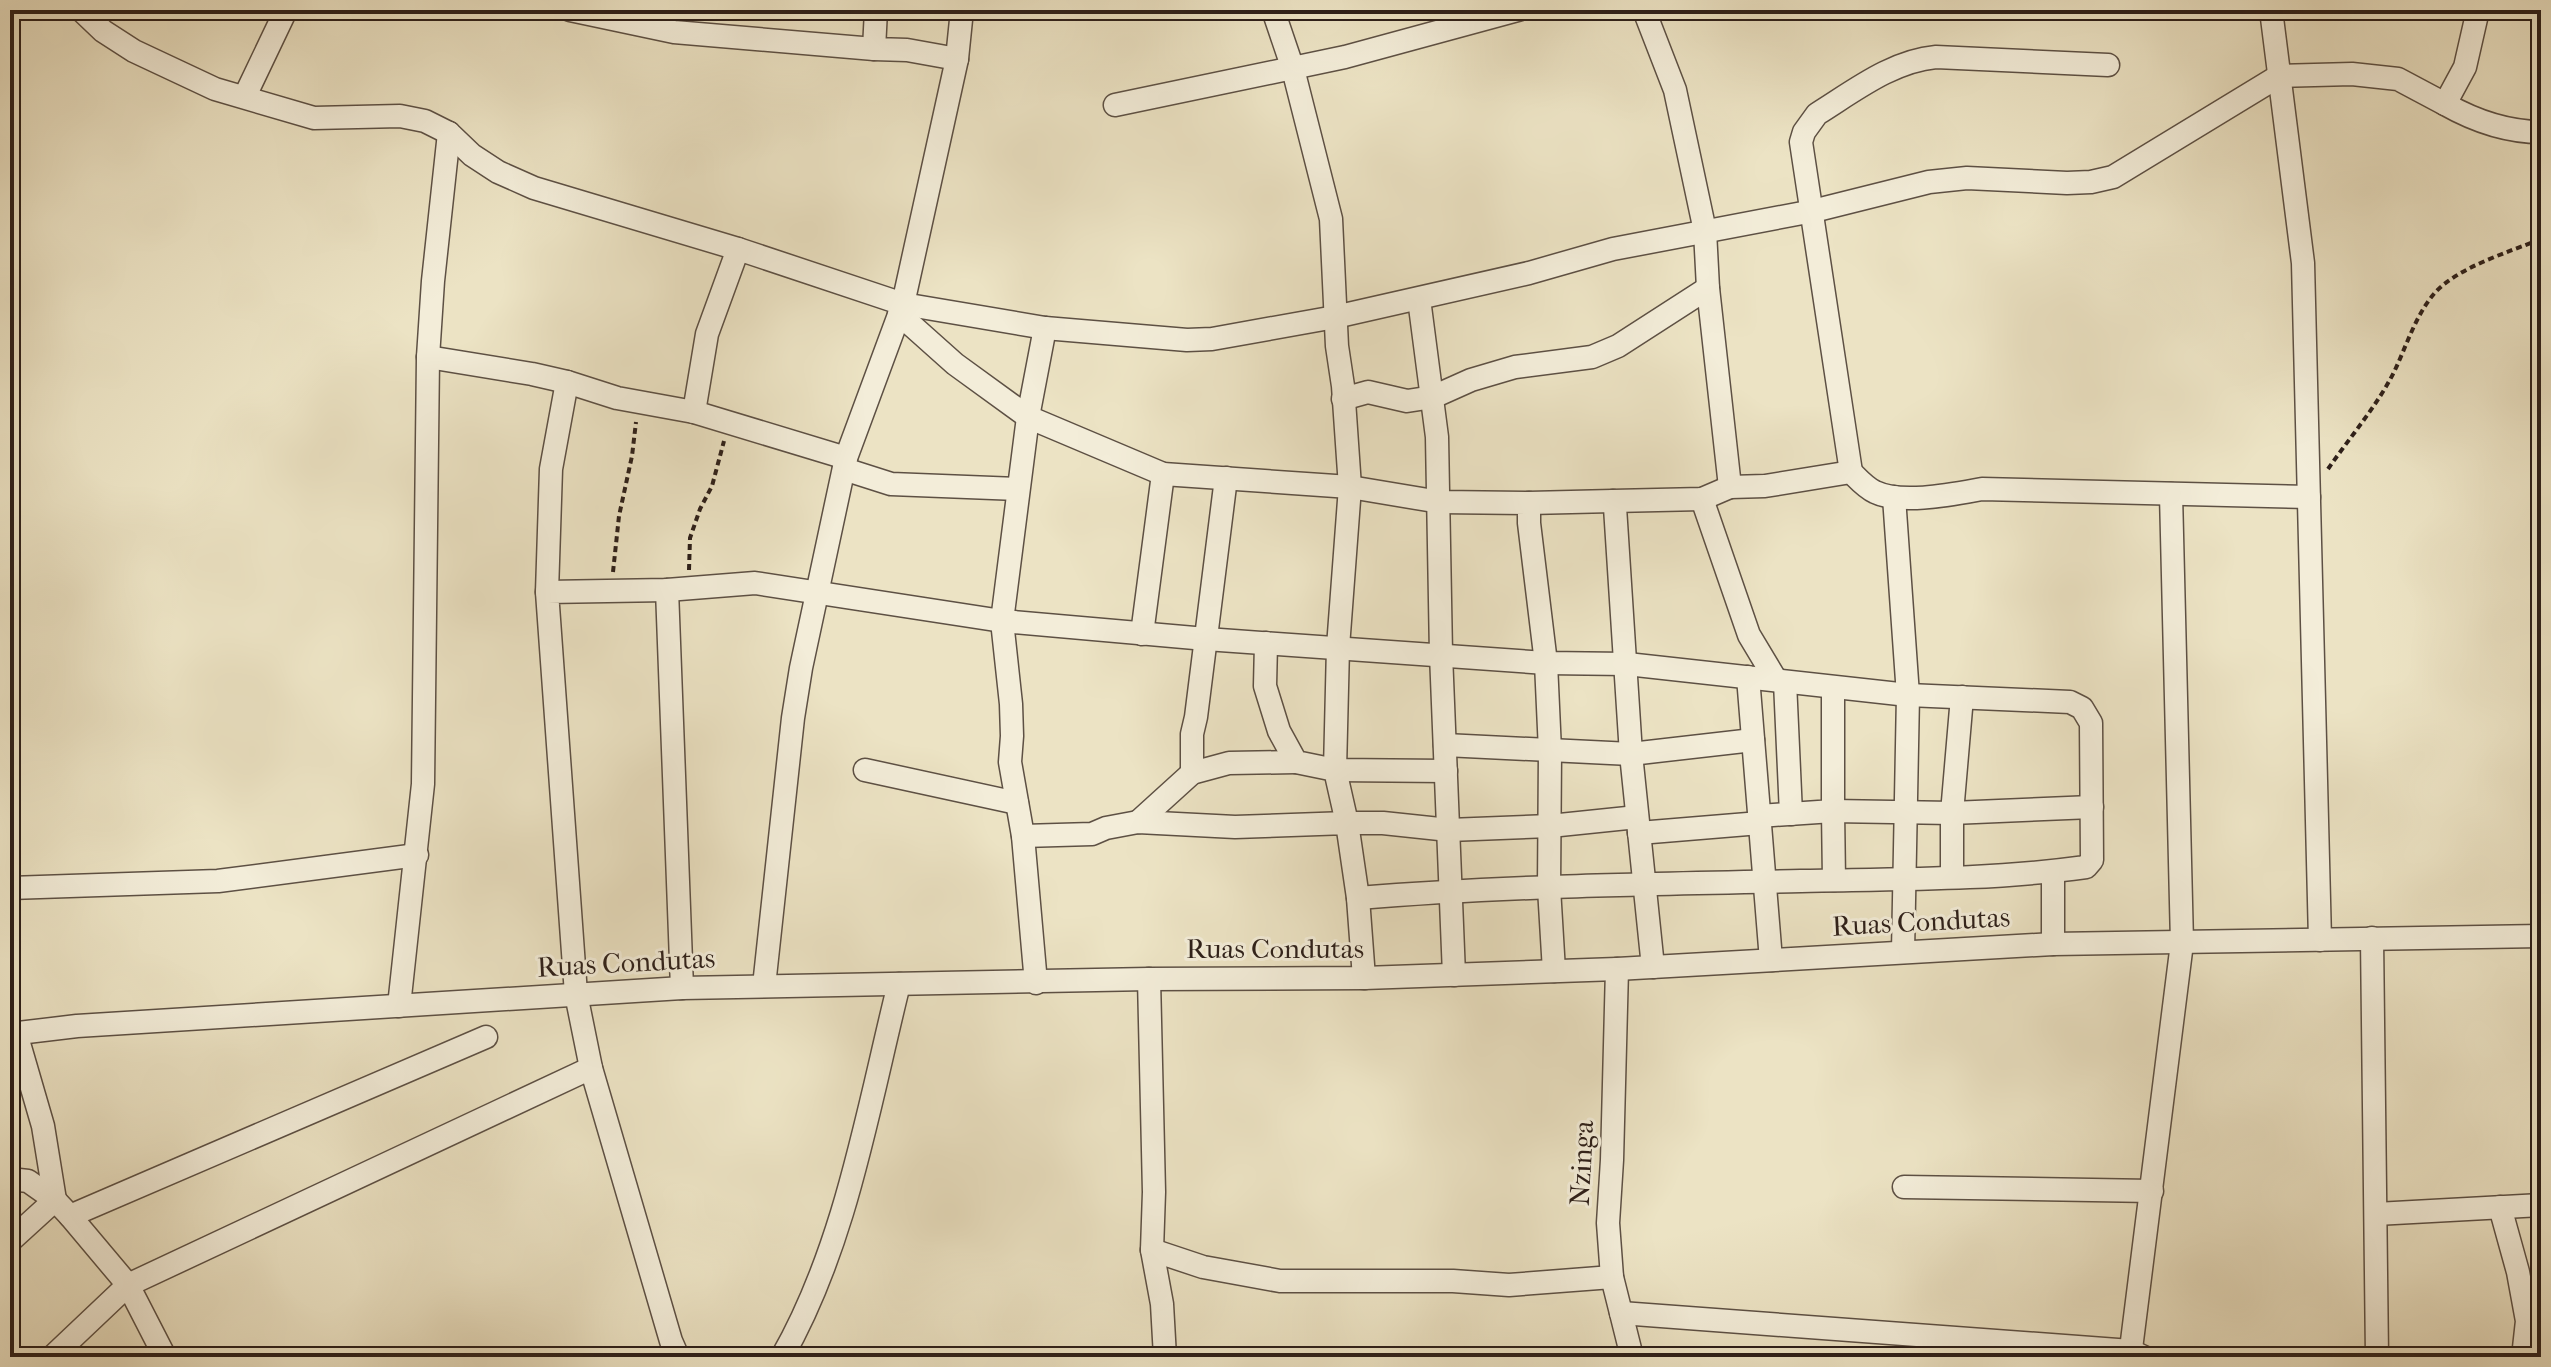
<svg xmlns="http://www.w3.org/2000/svg" width="2551" height="1367" viewBox="0 0 2551 1367" font-family="'IM FELL French Canon',serif">
  <style>
    .lines { fill: none; stroke-linecap: round; stroke-linejoin: round }
    .minor-casing { stroke: #5d5044; stroke-width: 25 }
    .path { stroke: #2d1f19; stroke-width: 4; stroke-dasharray: 6 4; stroke-linecap: butt }
    .minor { stroke: #f3edd9; stroke-width: 22 }
    .labels { text-anchor: middle; stroke-width: 6; stroke-linejoin: round; paint-order: stroke }
    .street-label { font-size: 28px; fill: #2d1f19; stroke: #f3edd9 }
  </style>
  <rect width="100%" height="100%" fill="#ece3c4"/>
  <filter id="stains"><feTurbulence type="fractalNoise" baseFrequency=".0025" numOctaves="4"/><feColorMatrix values="0 0 0 0 .2 0 0 0 0 .09 0 0 0 0 .02 0 0 0 .5 -.17"/></filter>
  <radialGradient id="worn" r=".72"><stop offset=".6" stop-color="#630" stop-opacity="0"/><stop offset="1" stop-color="#630" stop-opacity=".3"/></radialGradient>
  <g class="lines">
    <g class="minor-casing">
      <g id="minor">
        <polyline points="81,10 103,31 134,51 215,89 314,118 400,116 425,121 449,133 472,155 498,172 534,188 738,249 903,304 1045,328 1187,340 1212,339 1335,317 1529,273 1613,249 1813,211 1929,182 1967,178 2067,183 2091,182 2113,177 2279,76 2352,74 2398,79 2445,104"/>
        <polyline points="570,10 674,32 874,49"/>
        <polyline points="876,10 874,49 907,50 957,59"/>
        <polyline points="1273,10 1293,69 1331,219 1337,346 1343,386 1350,487 1338,647 1335,770 1446,771"/>
        <path d="M 1644,10 L 1675,90 L 1705,231 L 1708,288 L 1730,487 L 1765,486 L 1851,472 C 1858,479 1866,488 1875,492 C 1902,505 1954,494 1982,489 L 2309,497"/>
        <polyline points="2271,10 2303,263 2320,940"/>
        <path d="M 2478,10 L 2465,67 L 2445,104 C 2475,121 2506,132 2541,132"/>
        <polyline points="245,96 286,10"/>
        <polyline points="1115,105 1345,57 1518,10"/>
        <polyline points="1419,299 1437,437 1441,654 1454,975"/>
        <polyline points="899,314 955,364 1028,417 1002,621 1011,704 1012,736 1010,762 1023,836 1036,983"/>
        <polyline points="1045,328 1028,417 1163,474 1350,487 1440,502 1529,503 1529,523 1546,663 1550,751 1549,888 1554,971"/>
        <polyline points="428,357 532,374 567,382 617,398 694,412 846,458"/>
        <polyline points="1343,399 1368,392 1407,401 1433,397 1471,380 1515,367 1592,357 1618,346 1708,288"/>
        <polyline points="694,412 707,334 738,249"/>
        <polyline points="844,469 891,484 1018,489"/>
        <path d="M 1851,472 L 1801,142 L 1804,132 L 1817,114 C 1854,91 1892,61 1936,57 L 2108,65"/>
        <polyline points="1894,497 1908,695 1903,952"/>
        <polyline points="1702,499 1749,635 1776,680"/>
        <polyline points="1529,503 1613,501"/>
        <polyline points="667,590 682,988"/>
        <polyline points="547,592 551,469 567,382"/>
        <polyline points="1142,634 1163,474"/>
        <polyline points="1266,643 1265,686 1279,731 1296,762 1335,770 1347,823 1383,823 1449,830 1550,826 1637,817"/>
        <polyline points="1748,677 1771,960"/>
        <polyline points="1785,682 1791,814"/>
        <polyline points="1445,745 1631,754 1753,740"/>
        <polyline points="865,770 1017,803"/>
        <polyline points="1192,773 1192,734 1196,717 1226,478"/>
        <polyline points="1759,816 1833,811 1833,688"/>
        <polyline points="1138,822 1192,773 1229,763 1296,762"/>
        <polyline points="1639,833 1760,823"/>
        <polyline points="1023,836 1092,834 1106,828 1138,822 1235,827 1347,823 1358,898 1364,978"/>
        <polyline points="2053,872 2053,944"/>
        <polyline points="1952,876 1952,813 1962,697"/>
        <polyline points="1834,880 1833,811 1952,813 2092,807"/>
        <polyline points="10,888 218,881 417,855"/>
        <polyline points="2372,938 2377,1357"/>
        <polyline points="1653,967 1631,754 1615,507 1613,501 1702,499 1730,487"/>
        <polyline points="1617,969 1612,1160 1608,1223 1612,1277 1632,1357"/>
        <polyline points="1149,979 1154,1192 1152,1250 1162,1304 1165,1357"/>
        <polyline points="764,986 793,718 801,668 846,458 903,304 957,59 962,10"/>
        <polyline points="399,1006 423,784 428,357 433,281 449,133"/>
        <polyline points="10,1034 77,1026 682,988 1149,979 1364,978 1617,969 2053,944 2541,936"/>
        <polyline points="10,1179 28,1181 55,1200 70,1216 128,1285 165,1357"/>
        <polyline points="1904,1187 2152,1191"/>
        <polyline points="2500,1207 2518,1272 2527,1321 2523,1357"/>
        <polyline points="2376,1214 2541,1205"/>
        <polyline points="70,1216 486,1037"/>
        <polyline points="10,1241 55,1200 43,1126 16,1033"/>
        <polyline points="1152,1250 1203,1267 1280,1281 1453,1281 1509,1285 1612,1277"/>
        <polyline points="1621,1313 2131,1351 2144,1357"/>
        <polyline points="52,1357 128,1285 591,1068"/>
        <path d="M 678,1357 L 671,1341 L 591,1068 L 576,994 L 547,592 L 667,590 L 755,583 L 1002,621 L 1206,639 L 1546,663 L 1627,664 L 1908,695 L 2070,702 L 2082,708 L 2091,723 L 2092,860 L 2086,867 C 1992,880 1896,879 1801,881 C 1653,884 1505,886 1358,898"/>
        <path d="M 782,1357 C 846,1245 868,1108 899,984"/>
        <polyline points="2130,1357 2182,943 2171,494"/>
      </g>
    </g>
    <g class="path">
      <path d="M 2328,469 C 2350,437 2377,406 2394,372 C 2406,347 2415,317 2433,295 C 2455,268 2509,252 2541,239"/>
      <polyline points="689,570 690,538 700,509 712,486 724,441"/>
      <polyline points="613,572 619,516 632,456 636,422"/>
    </g>
    <use href="#minor" class="minor"/>
  </g>
  <g class="labels">
    <g class="street-label">
      <text transform="translate(1921 921) rotate(-3)" y="10">Ruas Condutas</text>
      <text x="1275" y="958">Ruas Condutas</text>
      <text transform="translate(626 962) rotate(-3)" y="10">Ruas Condutas</text>
      <text transform="translate(1581 1163) rotate(-87)" y="10">Nzinga</text>
    </g>
  </g>
  <rect width="2551" height="1367" fill="none" stroke="#ece3c4" stroke-width="40"/>
  <rect x="12" y="12" width="2527" height="1343" fill="none" stroke="#2d1f19" stroke-width="4"/>
  <rect x="20" y="20" width="2511" height="1327" fill="none" stroke="#2d1f19" stroke-width="2"/>
  <rect width="100%" height="100%" filter="url(#stains)"/>
  <rect width="100%" height="100%" fill="url(#worn)"/>
</svg>
